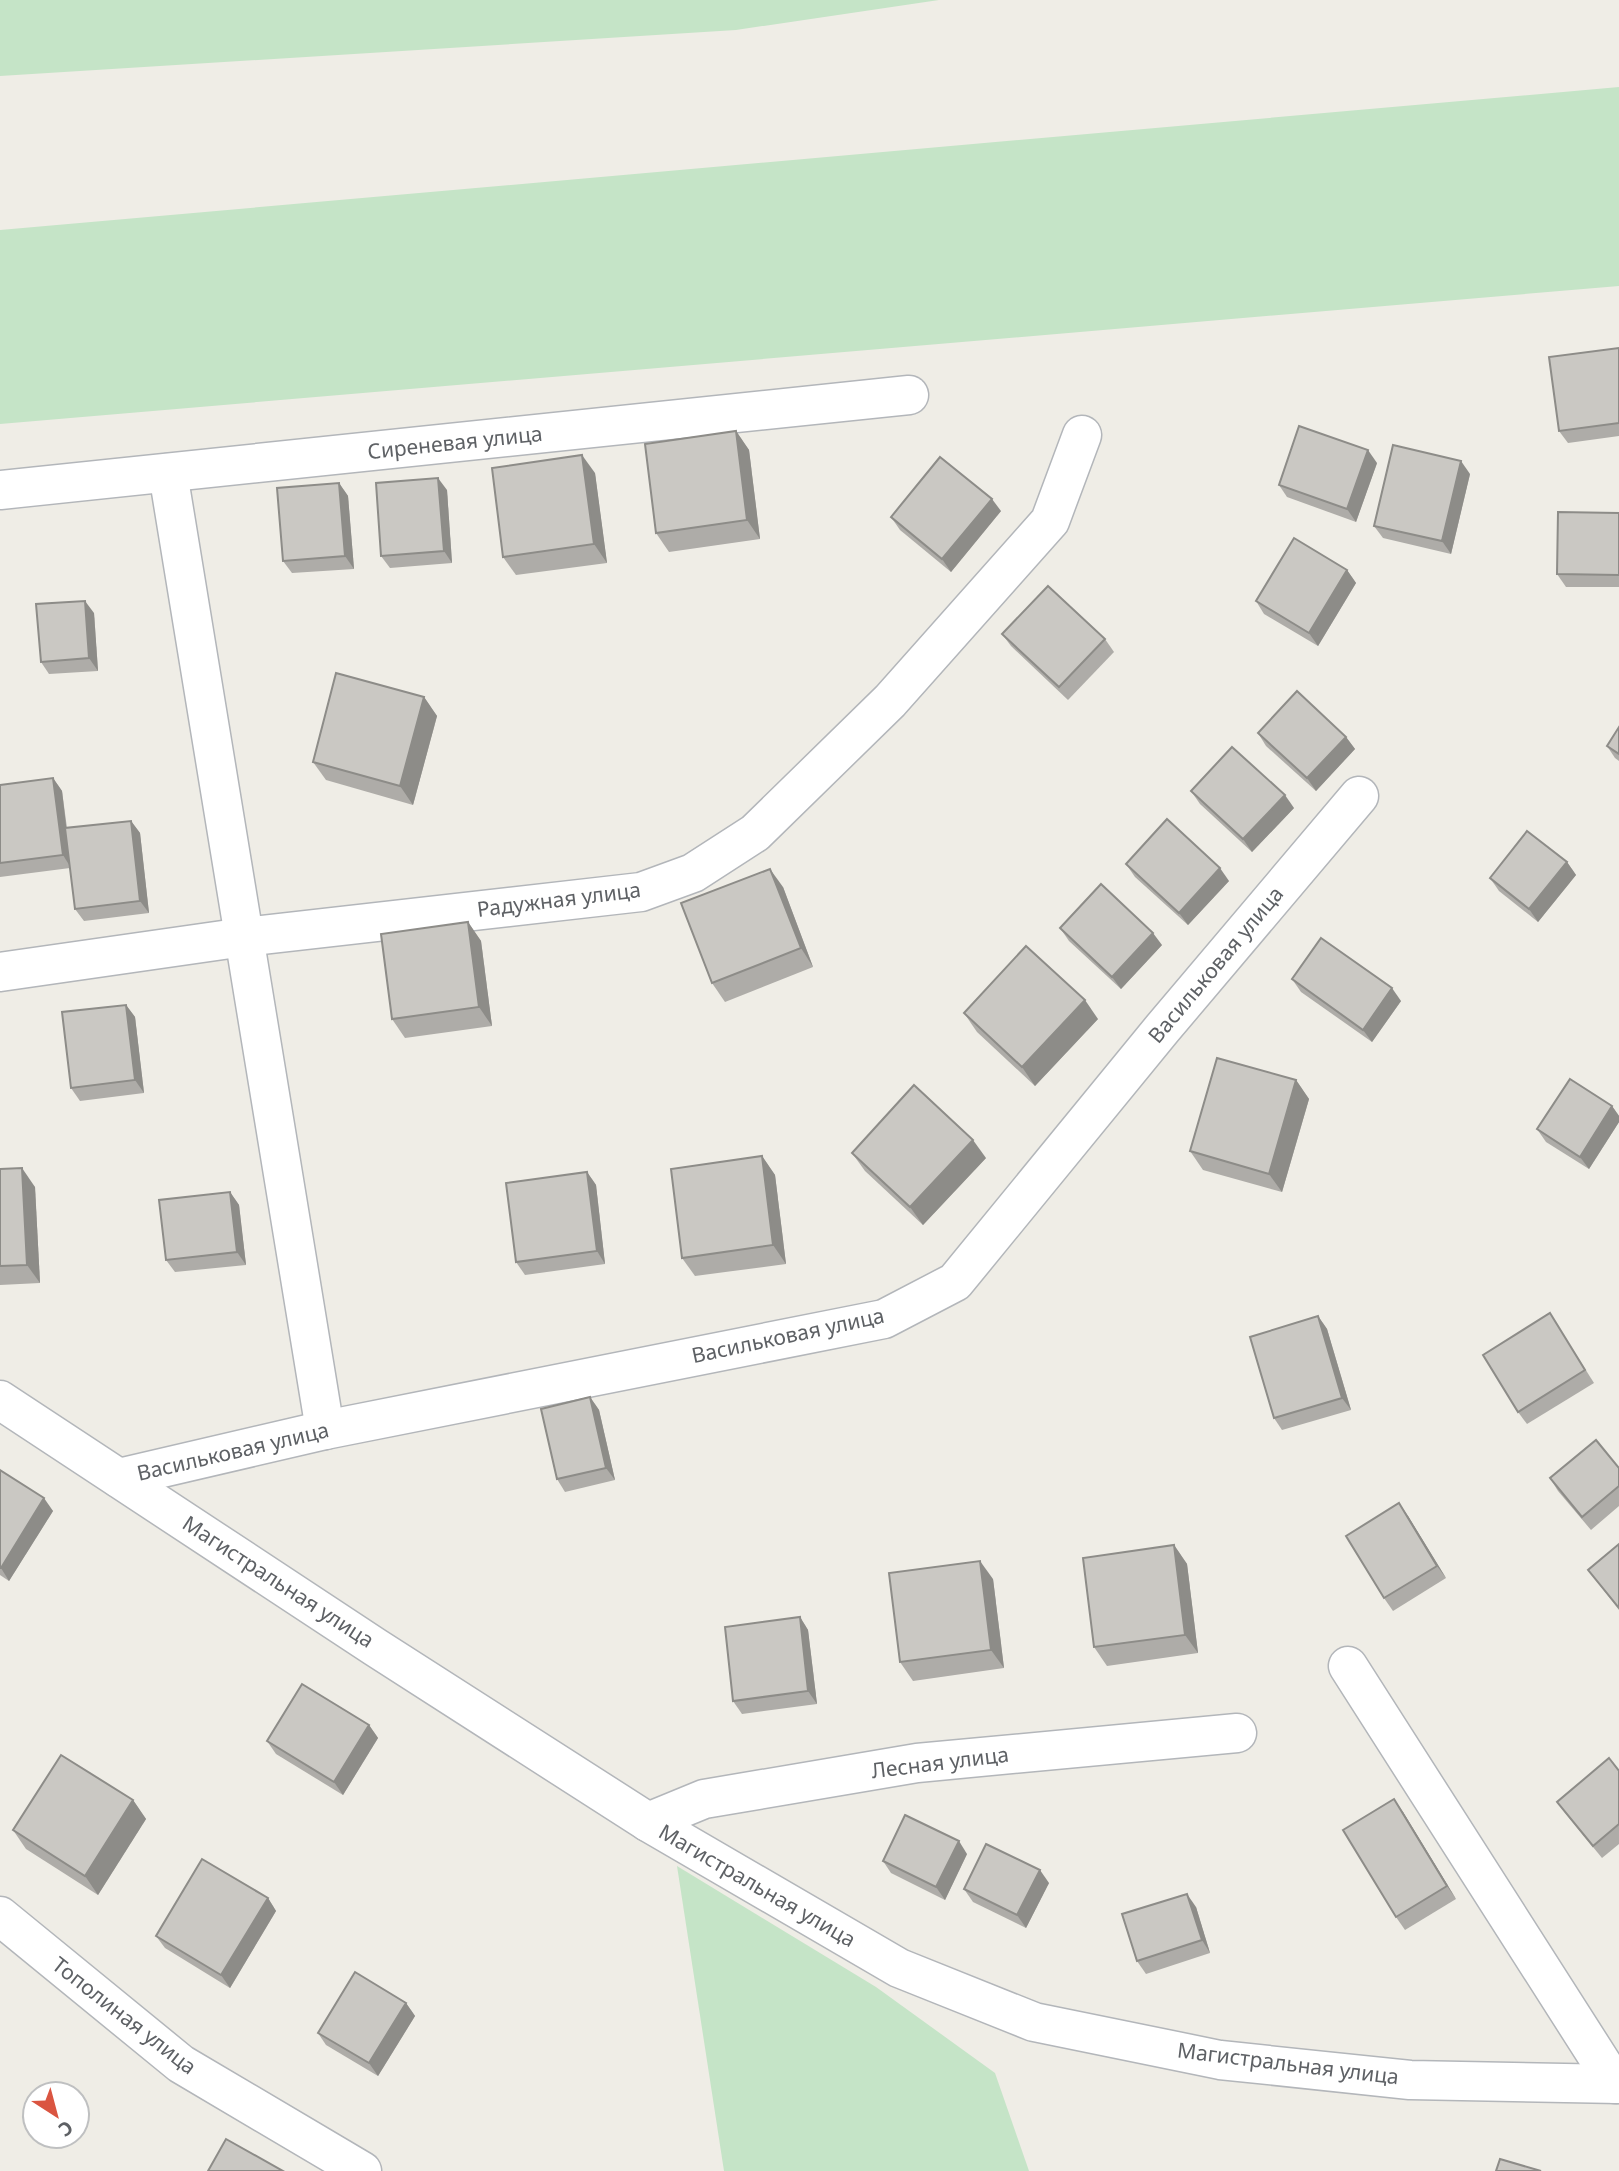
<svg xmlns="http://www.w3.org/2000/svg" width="1619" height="2171" viewBox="0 0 1619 2171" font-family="'Noto Sans',sans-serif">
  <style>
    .green { fill: #c5e4c7 }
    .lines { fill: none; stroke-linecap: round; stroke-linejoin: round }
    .minor-casing { stroke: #b3b6ba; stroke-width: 41 }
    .minor { stroke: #fff; stroke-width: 38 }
    .wall { fill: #aeaca8 }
    .shaded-wall { fill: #8d8c88 }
    .building { fill: #cac8c3; stroke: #8d8c88; stroke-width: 2 }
    .labels { text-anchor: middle; stroke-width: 6; stroke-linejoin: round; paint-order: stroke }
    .street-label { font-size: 21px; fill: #5e6165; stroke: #fff }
  </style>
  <rect width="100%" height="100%" fill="#efede6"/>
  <g class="green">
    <polygon points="0,0 939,0 736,30 0,76"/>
    <polygon points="1619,87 1619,286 0,424 0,230"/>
    <polygon points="677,1866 876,1987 995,2073 1029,2171 724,2171"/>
  </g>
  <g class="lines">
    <g class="minor-casing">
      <g id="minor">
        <polyline points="168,473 325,1430"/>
        <polyline points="0,490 909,395"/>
        <polyline points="0,972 244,937 641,892 693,873 755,833 890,701 1050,521 1082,435"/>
        <polyline points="0,1400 375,1647 648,1822 899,1968 1034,2022 1220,2060 1410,2080 1619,2084"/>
        <polyline points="119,1478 325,1430 884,1319 955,1282 1162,1029 1359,796"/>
        <polyline points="1348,1666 1615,2084"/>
        <polyline points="648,1822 704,1799 917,1763 1237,1733"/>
        <polyline points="0,1916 181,2064 362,2171"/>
      </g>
    </g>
    <use href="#minor" class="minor"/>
  </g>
  <g class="wall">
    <polygon points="1619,348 1619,436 1568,443 1559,431"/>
    <polygon points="736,431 749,450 760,539 669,552 656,533"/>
    <polygon points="1377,463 1356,522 1287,497 1279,485"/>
    <polygon points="595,473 607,563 516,575 503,557"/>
    <polygon points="1470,474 1451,554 1383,538 1374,526"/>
    <polygon points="339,483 348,496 354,569 292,573 283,561"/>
    <polygon points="447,490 452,563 390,568 381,556"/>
    <polygon points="1001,511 951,572 900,530 891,517"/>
    <polygon points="1619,513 1619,587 1566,587 1557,574"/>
    <polygon points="1347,570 1356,583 1318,646 1264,614 1256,601"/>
    <polygon points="94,613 98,671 49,674 41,662"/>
    <polygon points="1002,634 1105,639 1114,652 1068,700 1011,646"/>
    <polygon points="424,697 437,716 413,805 326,780 313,762"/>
    <polygon points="1619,727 1619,761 1615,758 1607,746"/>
    <polygon points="1258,733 1346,737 1355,749 1316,791 1266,746"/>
    <polygon points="53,778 62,791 67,828 131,821 140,833 149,913 84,921 75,909 70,868 0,877 0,785"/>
    <polygon points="1191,791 1294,808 1252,852 1200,804"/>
    <polygon points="1567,862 1576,875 1538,922 1499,891 1490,878"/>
    <polygon points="1126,864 1229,881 1188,925 1135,877"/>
    <polygon points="783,887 813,967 725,1002 712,983"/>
    <polygon points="468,922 481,941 492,1026 405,1038 392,1019"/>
    <polygon points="1060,928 1162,945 1121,989 1069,941"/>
    <polygon points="1292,979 1401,1001 1372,1042 1301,992"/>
    <polygon points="126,1005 135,1017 144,1093 80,1101 71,1088"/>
    <polygon points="964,1013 1098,1019 1035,1086 977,1032"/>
    <polygon points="1296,1080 1309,1099 1282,1192 1203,1170 1190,1151"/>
    <polygon points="1612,1106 1619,1116 1619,1122 1589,1169 1546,1142 1537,1129"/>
    <polygon points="852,1153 986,1158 923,1225 865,1171"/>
    <polygon points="762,1156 775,1175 786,1264 695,1276 682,1258"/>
    <polygon points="0,1169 35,1187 40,1283 0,1285"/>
    <polygon points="587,1172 596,1185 605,1264 525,1275 516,1262"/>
    <polygon points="230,1192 239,1205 246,1265 175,1272 166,1260"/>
    <polygon points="1318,1316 1327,1329 1351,1410 1282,1430 1274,1418"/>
    <polygon points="1558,1326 1594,1383 1527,1424 1518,1412"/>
    <polygon points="590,1397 599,1410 615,1480 565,1492 557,1479"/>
    <polygon points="1619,1468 1619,1506 1591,1530 1558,1491 1550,1478"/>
    <polygon points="0,1470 53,1511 9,1581 0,1575"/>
    <polygon points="1408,1516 1446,1578 1393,1611 1384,1598"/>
    <polygon points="1619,1544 1619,1610 1588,1570"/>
    <polygon points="1174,1545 1187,1564 1198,1653 1107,1666 1094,1647"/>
    <polygon points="993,1579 1004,1668 913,1681 900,1662"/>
    <polygon points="800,1617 808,1630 817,1704 742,1714 733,1701"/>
    <polygon points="369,1725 378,1738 343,1795 276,1754 267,1741"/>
    <polygon points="1619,1771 1619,1844 1602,1858 1566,1814 1557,1802"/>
    <polygon points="133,1800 146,1819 98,1895 26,1849 13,1830"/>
    <polygon points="1403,1812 1456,1899 1405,1930 1396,1917"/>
    <polygon points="967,1854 945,1900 891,1873 883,1861"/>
    <polygon points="1049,1883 1026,1928 973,1902 964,1889"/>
    <polygon points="268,1898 276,1911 230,1988 165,1948 156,1936"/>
    <polygon points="1196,1907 1210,1953 1146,1974 1137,1961"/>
    <polygon points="406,2003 415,2016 378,2076 326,2045 318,2033"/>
  </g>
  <g class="shaded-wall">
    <polygon points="736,431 749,450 760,539 747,520"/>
    <polygon points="1368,450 1377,463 1356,522 1347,509"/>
    <polygon points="582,455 595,473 607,563 594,544"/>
    <polygon points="1461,461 1470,474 1451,554 1442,541"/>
    <polygon points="438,478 447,490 452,563 444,551"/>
    <polygon points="339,483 348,496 354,569 345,556"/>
    <polygon points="992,499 1001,511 951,572 942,559"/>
    <polygon points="1347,570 1356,583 1318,646 1309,633"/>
    <polygon points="85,601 94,613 98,671 89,658"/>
    <polygon points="424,697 437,716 413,805 400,786"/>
    <polygon points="1346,737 1355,749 1316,791 1307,778"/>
    <polygon points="53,778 62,791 71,868 63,855"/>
    <polygon points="1285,795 1294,808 1252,852 1243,839"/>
    <polygon points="131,821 140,833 149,913 140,901"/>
    <polygon points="1567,862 1576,875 1538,922 1529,909"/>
    <polygon points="1220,868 1229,881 1188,925 1179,913"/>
    <polygon points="770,869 783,887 813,967 801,948"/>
    <polygon points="468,922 481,941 492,1026 479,1007"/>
    <polygon points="1153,933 1162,945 1121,989 1112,977"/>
    <polygon points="1392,988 1401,1001 1372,1042 1363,1030"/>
    <polygon points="1085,1000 1098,1019 1035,1086 1022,1067"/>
    <polygon points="126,1005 135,1017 144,1093 135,1080"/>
    <polygon points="1296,1080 1309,1099 1282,1192 1269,1174"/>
    <polygon points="1612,1106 1619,1116 1619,1122 1589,1169 1580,1157"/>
    <polygon points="973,1140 986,1158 923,1225 910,1207"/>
    <polygon points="762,1156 775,1175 786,1264 773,1245"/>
    <polygon points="22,1168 35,1187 40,1283 27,1265"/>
    <polygon points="587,1172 596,1185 605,1264 597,1251"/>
    <polygon points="230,1192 239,1205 246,1265 237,1252"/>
    <polygon points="1318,1316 1327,1329 1351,1410 1342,1398"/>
    <polygon points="590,1397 599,1410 615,1480 606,1468"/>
    <polygon points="44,1498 53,1511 9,1581 1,1568"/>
    <polygon points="1399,1503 1408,1516 1446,1578 1437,1566"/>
    <polygon points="1174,1545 1187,1564 1198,1653 1185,1635"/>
    <polygon points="980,1561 993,1579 1004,1668 991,1650"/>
    <polygon points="800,1617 808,1630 817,1704 808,1691"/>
    <polygon points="369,1725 378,1738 343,1795 334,1782"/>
    <polygon points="1394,1799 1403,1812 1456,1899 1447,1886"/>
    <polygon points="133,1800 146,1819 98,1895 85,1876"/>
    <polygon points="959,1841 967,1854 945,1900 936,1887"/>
    <polygon points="1040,1870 1049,1883 1026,1928 1017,1915"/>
    <polygon points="1187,1894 1196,1907 1210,1953 1202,1940"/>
    <polygon points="268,1898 276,1911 230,1988 221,1975"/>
    <polygon points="406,2003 415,2016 378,2076 369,2063"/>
  </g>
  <g class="building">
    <polygon points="1619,348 1619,423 1559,431 1549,357"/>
    <polygon points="1299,426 1368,450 1347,509 1279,485"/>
    <polygon points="736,431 747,520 656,533 645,444"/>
    <polygon points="1393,445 1461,461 1442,541 1374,526"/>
    <polygon points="582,455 594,544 503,557 492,468"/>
    <polygon points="940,457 992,499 942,559 891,517"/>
    <polygon points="438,478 444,551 381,556 376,483"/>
    <polygon points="339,483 345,556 283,561 277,488"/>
    <polygon points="1558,512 1619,513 1619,575 1557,574"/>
    <polygon points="1294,538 1347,570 1309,633 1256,601"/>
    <polygon points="1048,586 1105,639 1059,687 1002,634"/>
    <polygon points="85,601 89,658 41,662 36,604"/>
    <polygon points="336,673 424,697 400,786 313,762"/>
    <polygon points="1297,691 1346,737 1307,778 1258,733"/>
    <polygon points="1619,727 1619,754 1607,746"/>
    <polygon points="1232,747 1285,795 1243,839 1191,791"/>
    <polygon points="53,778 63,855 0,863 0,785"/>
    <polygon points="1167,819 1220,868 1179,913 1126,864"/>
    <polygon points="131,821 140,901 75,909 65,828"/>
    <polygon points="1527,831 1567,862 1529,909 1490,878"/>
    <polygon points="770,869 801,948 712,983 681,903"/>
    <polygon points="1101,884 1153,933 1112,977 1060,928"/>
    <polygon points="468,922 479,1007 392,1019 381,934"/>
    <polygon points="1321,938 1392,988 1363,1030 1292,979"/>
    <polygon points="1026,946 1085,1000 1022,1067 964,1013"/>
    <polygon points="126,1005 135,1080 71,1088 62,1012"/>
    <polygon points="1217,1058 1296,1080 1269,1174 1190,1151"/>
    <polygon points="1570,1079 1612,1106 1580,1157 1537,1129"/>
    <polygon points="914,1085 973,1140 910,1207 852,1153"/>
    <polygon points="762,1156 773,1245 682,1258 671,1169"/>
    <polygon points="22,1168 27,1265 0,1266 0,1169"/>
    <polygon points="587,1172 597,1251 516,1262 506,1183"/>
    <polygon points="230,1192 237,1252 166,1260 159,1200"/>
    <polygon points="1550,1313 1585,1370 1518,1412 1483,1355"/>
    <polygon points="1318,1316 1342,1398 1274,1418 1250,1337"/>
    <polygon points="590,1397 606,1468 557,1479 541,1409"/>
    <polygon points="1596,1440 1619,1468 1619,1486 1582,1517 1550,1478"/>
    <polygon points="0,1470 44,1498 1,1568 0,1568"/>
    <polygon points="1399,1503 1437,1566 1384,1598 1346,1536"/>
    <polygon points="1619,1544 1619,1608 1588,1570"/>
    <polygon points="1174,1545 1185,1635 1094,1647 1083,1558"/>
    <polygon points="980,1561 991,1650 900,1662 889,1573"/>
    <polygon points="800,1617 808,1691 733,1701 725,1627"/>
    <polygon points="302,1684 369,1725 334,1782 267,1741"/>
    <polygon points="61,1755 133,1800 85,1876 13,1830"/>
    <polygon points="1609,1758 1619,1771 1619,1824 1593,1846 1557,1802"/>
    <polygon points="1394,1799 1447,1886 1396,1917 1343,1830"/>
    <polygon points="905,1815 959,1841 936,1887 883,1861"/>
    <polygon points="986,1844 1040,1870 1017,1915 964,1889"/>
    <polygon points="202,1859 268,1898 221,1975 156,1936"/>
    <polygon points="1187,1894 1202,1940 1137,1961 1122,1914"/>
    <polygon points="355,1972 406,2003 369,2063 318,2033"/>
    <polygon points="226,2139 283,2171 208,2171"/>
    <polygon points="1500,2159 1541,2171 1496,2171"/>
  </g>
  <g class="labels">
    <g class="street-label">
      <text transform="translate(455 443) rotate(-6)" y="7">Сиреневая улица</text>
      <text transform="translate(559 900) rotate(-7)" y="7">Радужная улица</text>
      <text transform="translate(1216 965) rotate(-50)" y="7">Васильковая улица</text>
      <text transform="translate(788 1336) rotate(-12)" y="7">Васильковая улица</text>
      <text transform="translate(233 1452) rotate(-13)" y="7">Васильковая улица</text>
      <text transform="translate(278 1582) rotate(33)" y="7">Магистральная улица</text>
      <text transform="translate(940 1763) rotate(-7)" y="7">Лесная улица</text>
      <text transform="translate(757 1886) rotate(30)" y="7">Магистральная улица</text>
      <text transform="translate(124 2016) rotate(38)" y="7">Тополиная улица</text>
      <text transform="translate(1288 2064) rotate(7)" y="7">Магистральная улица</text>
    </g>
  </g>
  <g transform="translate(56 2115) rotate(144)"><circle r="33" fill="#ffffff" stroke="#bfc0c1" stroke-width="2"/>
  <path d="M0-5L12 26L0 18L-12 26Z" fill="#da5541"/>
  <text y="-10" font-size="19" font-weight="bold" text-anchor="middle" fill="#5e6165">С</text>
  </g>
</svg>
